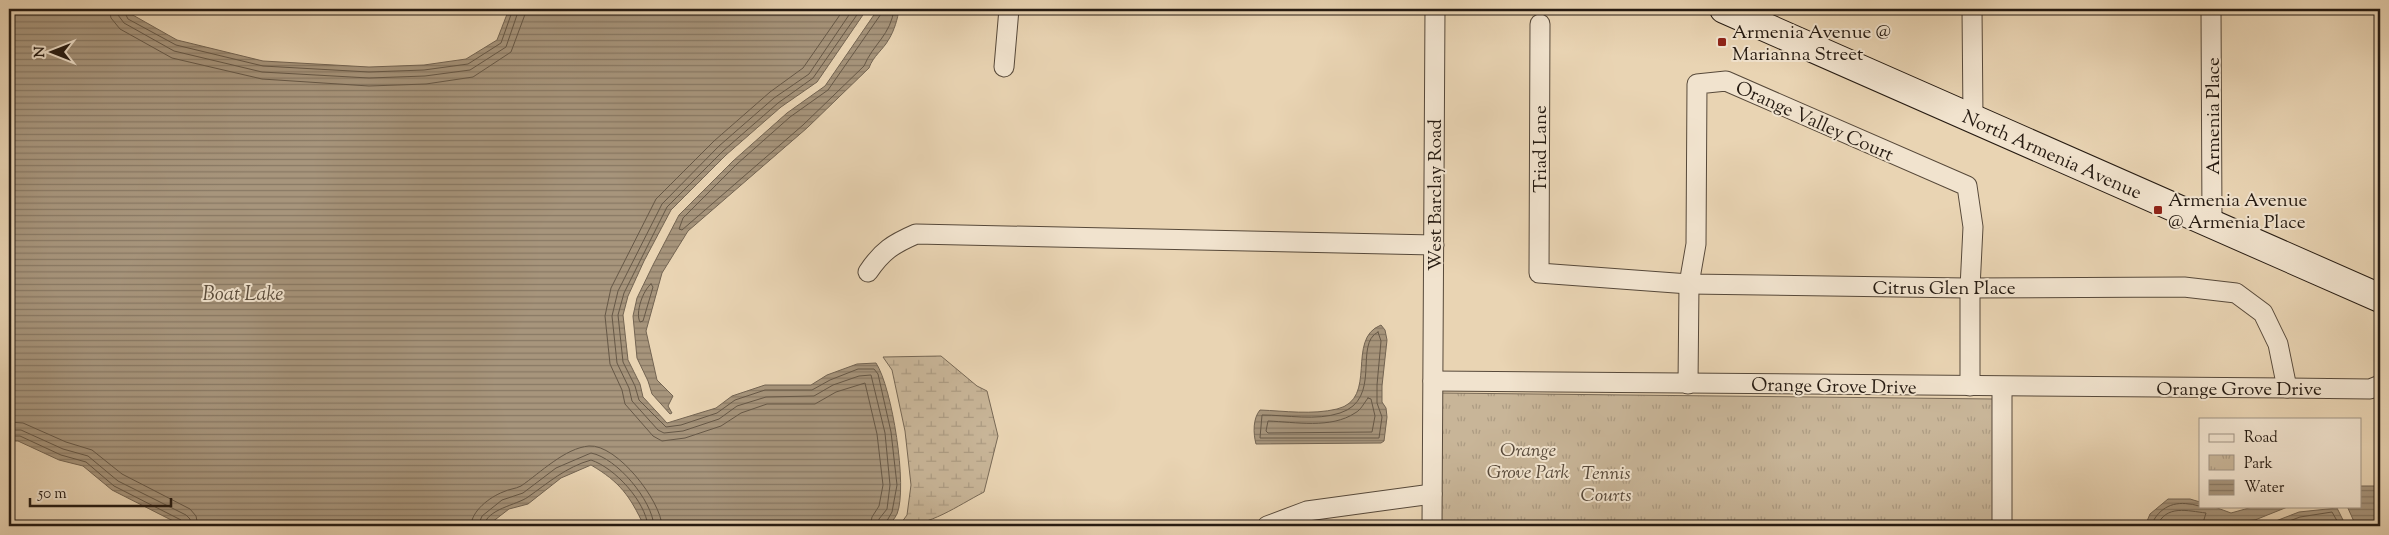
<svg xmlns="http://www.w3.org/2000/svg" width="2389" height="535" viewBox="0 0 2389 535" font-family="'Sorts Mill Goudy',serif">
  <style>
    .wetland { fill: url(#wetland-marsh); stroke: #776855 }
    .park { fill: url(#park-tufts); stroke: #776855 }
    .water { fill: url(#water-rules); stroke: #736452 }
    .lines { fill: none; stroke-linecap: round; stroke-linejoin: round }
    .shore { stroke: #665847; stroke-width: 1 }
    .street-casing { stroke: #57493a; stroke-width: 21 }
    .secondary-casing { stroke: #261b12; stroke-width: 30 }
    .street { stroke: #f1e3ce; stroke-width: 19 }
    .secondary { stroke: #f1e3ce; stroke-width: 28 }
    .poi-dot { fill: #8f2418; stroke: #f1e3ce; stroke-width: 2 }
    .labels { text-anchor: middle; stroke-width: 4; stroke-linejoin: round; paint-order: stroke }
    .poi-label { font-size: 19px; fill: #261b12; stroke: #f1e3ce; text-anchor: start }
    .street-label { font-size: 19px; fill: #261b12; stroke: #f1e3ce }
    .park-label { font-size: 19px; font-style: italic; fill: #57493a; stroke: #f1e3ce }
    .water-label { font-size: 20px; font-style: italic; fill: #5a4c3c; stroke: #f1e3ce }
  </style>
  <defs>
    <pattern id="wetland-marsh" width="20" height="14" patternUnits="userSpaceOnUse" patternTransform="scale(1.25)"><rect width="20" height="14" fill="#c8b598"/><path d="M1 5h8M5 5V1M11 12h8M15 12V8" fill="none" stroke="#ac9b82"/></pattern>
    <pattern id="park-tufts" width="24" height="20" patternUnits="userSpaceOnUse" patternTransform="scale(1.25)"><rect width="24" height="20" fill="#c8b598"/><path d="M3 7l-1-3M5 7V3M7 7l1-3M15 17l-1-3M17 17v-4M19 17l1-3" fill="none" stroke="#ac9b82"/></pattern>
    <pattern id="water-rules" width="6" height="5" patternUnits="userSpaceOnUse" patternTransform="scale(1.25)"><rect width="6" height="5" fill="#a7957c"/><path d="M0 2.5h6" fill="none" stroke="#887964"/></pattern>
  </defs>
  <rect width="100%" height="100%" fill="#e9d4b3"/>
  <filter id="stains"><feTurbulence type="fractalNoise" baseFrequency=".004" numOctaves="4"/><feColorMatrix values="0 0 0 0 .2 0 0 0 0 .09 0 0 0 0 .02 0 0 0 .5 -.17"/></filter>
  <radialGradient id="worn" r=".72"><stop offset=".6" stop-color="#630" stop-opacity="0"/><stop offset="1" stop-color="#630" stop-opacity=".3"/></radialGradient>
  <path class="wetland" d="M 941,356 L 977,386 L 987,391 L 998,436 L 984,492 C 957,506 930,526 899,526 L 907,515 L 911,485 L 905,431 L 892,370 L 883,357 Z"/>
  <polygon class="park" points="1442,393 1995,399 1995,526 1440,526"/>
  <g class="water">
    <path d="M 9,9 L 127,9 L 131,14 L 177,40 L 263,61 L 369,67 L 424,65 L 466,59 L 497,40 L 509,9 L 867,9 L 817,82 L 781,107 L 726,155 L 671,210 L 644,261 L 628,296 L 623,315 L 628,360 L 640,384 L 643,397 L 667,423 L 716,408 L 732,396 L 765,385 L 811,385 L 827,375 L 857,364 L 876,363 C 892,387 908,487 897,514 C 895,518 891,523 888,526 L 644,526 C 630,496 620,482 591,465 L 561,478 L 528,504 L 509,509 L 487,526 L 183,526 L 112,490 L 83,466 L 59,460 L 18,441 L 9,441 Z"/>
    <path d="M 878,9 L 899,9 C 898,18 894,31 889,39 C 883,50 873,56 869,68 L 807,128 L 688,231 L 662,273 L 646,331 L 657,380 L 673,396 L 668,406 L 672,413 L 670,414 L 652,394 L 648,381 L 637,358 L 633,316 L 637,298 L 653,265 L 679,215 L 733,161 L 787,113 L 825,86 Z"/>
    <path d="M 1381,325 L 1385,330 L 1387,340 L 1382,386 L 1382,402 L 1386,408 L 1387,417 L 1384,441 L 1381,443 L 1256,444 C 1253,433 1253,418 1260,410 C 1285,411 1312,415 1337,409 C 1379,399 1345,339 1381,325 Z"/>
    <polygon points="2360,486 2380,486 2380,520 2374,526 2356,526 2347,506 2360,506"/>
    <polygon points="2168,499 2190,499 2200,502 2200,506 2212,506 2231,513 2256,506 2290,506 2255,520 2188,526 2145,526 2150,514"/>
    <polygon points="2337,508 2346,526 2263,526 2299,512"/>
  </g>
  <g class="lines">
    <g class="shore">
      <polyline points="109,9 111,18 120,29 172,58 262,79 369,86 426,84 473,77 511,52 527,9"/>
      <polyline points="117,9 118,15 124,23 174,51 262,72 369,78 425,76 470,70 506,47 519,9"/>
      <polyline points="123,9 128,19 176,45 263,66 369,72 424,70 468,64 501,43 513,9"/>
      <polyline points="844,9 803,68 770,92 714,141 656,199 611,288 605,316 610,364 622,390 625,404 653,436 662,441 685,438 721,426 741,413 767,404 815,404 836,392 865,383 877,434 883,485 879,506 872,517 870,526"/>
      <polyline points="853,9 809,74 774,98 719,146 662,204 618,291 612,316 617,363 629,388 632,401 658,430 664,433 683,431 719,419 737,406 766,397 814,396 833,385 859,376 871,375 885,433 890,485 887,509 879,519 878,526"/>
      <polyline points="861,9 813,78 778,103 723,151 667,207 624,293 618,315 623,362 635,386 639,400 666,427 681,425 717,413 735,400 765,390 812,390 830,380 858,369 874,369 878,374 891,432 897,485 892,512 884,526"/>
      <path d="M 882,9 L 881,14 L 828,90 L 790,117 L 737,164 L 683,218 L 679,229 L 682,230 L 803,125 L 864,66 C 873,44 891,35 894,9"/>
      <path d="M 651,284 L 653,287 L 643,321 L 640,322 C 635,313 643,290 651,284 Z"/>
      <path d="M 1378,332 L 1381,341 L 1377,385 L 1377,403 L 1382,417 L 1379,438 L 1260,438 L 1262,415 C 1287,415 1316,421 1340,413 C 1383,399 1353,344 1378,332 Z"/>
      <path d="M 1368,398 L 1371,399 L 1375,416 L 1372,432 L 1268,433 L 1266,431 L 1268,421 C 1295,422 1331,429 1355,413 C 1361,410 1364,403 1368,398 Z"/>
      <polyline points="9,422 23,423 66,442 92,450 122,474 190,509 196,516 198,526"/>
      <polyline points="9,430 21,430 63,449 88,456 118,481 186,515 190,519 191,526"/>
      <polyline points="9,436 20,436 61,455 86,462 114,486 181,520 184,526"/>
      <path d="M 471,526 C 471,511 490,497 503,492 C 509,489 515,489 521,486 C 540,473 565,448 589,446 C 617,444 661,501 662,526"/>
      <path d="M 478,526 L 482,516 L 502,500 L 523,493 L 556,468 L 591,453 C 617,458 652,500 654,526"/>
      <path d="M 484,526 C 486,509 517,505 528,497 C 548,483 566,467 591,460 C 615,468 645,501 648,526"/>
      <path d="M 2151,526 C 2157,510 2171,501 2189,504 C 2194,504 2196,506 2201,506"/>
      <path d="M 2157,526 C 2166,504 2188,511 2206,513 L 2202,526"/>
      <polyline points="2276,526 2300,517 2332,512 2340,526"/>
    </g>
    <g class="street-casing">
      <g id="street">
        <polyline points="1972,9 1973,118"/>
        <polyline points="2211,9 2212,222"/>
        <polyline points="1540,24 1539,273 1689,284 1966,288 2184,287 2236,293 2263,313 2278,344 2287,388"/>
        <polyline points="1004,67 1009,9"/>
        <path d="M 868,272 C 882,251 893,244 916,234 L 1434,245"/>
        <polyline points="1433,381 2287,388 2370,389 2380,385"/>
        <polyline points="1688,384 1689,284 1696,244 1697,84 1726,81 1967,186 1973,227 1970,288 1970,386"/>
        <polyline points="1267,526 1307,511 1432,494"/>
        <polyline points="1432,526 1435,9"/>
        <polyline points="2002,526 2002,387"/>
      </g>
    </g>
    <g class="secondary-casing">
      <g id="secondary">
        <path id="s1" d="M 1724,9 L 2380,298"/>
      </g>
    </g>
    <use href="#street" class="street"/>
    <use href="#secondary" class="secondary"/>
  </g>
  <g class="poi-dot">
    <rect x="1717" y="37" width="10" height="10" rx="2.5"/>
    <rect x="2153" y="205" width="10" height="10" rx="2.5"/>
  </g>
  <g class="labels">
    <g class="poi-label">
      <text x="1732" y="38">Armenia Avenue @<tspan x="1732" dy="22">Marianna Street</tspan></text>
      <text x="2168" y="206">Armenia Avenue<tspan x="2168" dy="22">@ Armenia Place</tspan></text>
    </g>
    <g class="street-label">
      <text transform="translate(2212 116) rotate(-90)" y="7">Armenia Place</text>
      <text transform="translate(1815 120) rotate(24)" y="7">Orange Valley Court</text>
      <text transform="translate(1539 149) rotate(-90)" y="7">Triad Lane</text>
      <text dy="7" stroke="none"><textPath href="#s1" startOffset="359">North Armenia Avenue</textPath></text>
      <text transform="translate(1434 195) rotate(-90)" y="7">West Barclay Road</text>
      <text x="1944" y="294">Citrus Glen Place</text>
      <text transform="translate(1834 385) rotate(1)" y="7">Orange Grove Drive</text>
      <text x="2239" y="395">Orange Grove Drive</text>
    </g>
    <g class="park-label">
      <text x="1528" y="456">Orange<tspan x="1528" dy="22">Grove Park</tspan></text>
      <text x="1606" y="479">Tennis<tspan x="1606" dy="22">Courts</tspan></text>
    </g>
    <g class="water-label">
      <text x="243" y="300">Boat Lake</text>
    </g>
  </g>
  <rect width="2389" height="535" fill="none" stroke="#e9d4b3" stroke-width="30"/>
  <rect x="10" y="10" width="2369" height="515" fill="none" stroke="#261b12" stroke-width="2.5"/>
  <rect x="15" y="15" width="2359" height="505" fill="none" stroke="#261b12"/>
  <rect x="2199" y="418" width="162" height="90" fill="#f1e3ce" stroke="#a09383"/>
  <rect x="2209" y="434" width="25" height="8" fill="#f1e3ce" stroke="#a09383"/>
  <text x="2244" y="442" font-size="15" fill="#261b12">Road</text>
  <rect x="2209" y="455" width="25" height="15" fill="url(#park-tufts)" stroke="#a09383"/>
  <text x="2244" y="468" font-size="15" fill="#261b12">Park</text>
  <rect x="2209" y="480" width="25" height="15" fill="url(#water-rules)" stroke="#a09383"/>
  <text x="2244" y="492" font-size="15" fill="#261b12">Water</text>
  <g transform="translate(52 52) rotate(270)" stroke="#f1e3ce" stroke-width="4" paint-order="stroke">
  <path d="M0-4L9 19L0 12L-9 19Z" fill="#261b12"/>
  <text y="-8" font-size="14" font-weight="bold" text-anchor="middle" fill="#261b12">N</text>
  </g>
  <path d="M30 498v8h141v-8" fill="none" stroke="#261b12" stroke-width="2.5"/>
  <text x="38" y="498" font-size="15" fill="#261b12" stroke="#f1e3ce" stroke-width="4" paint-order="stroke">50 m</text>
  <rect width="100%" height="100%" filter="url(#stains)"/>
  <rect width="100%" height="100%" fill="url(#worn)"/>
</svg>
